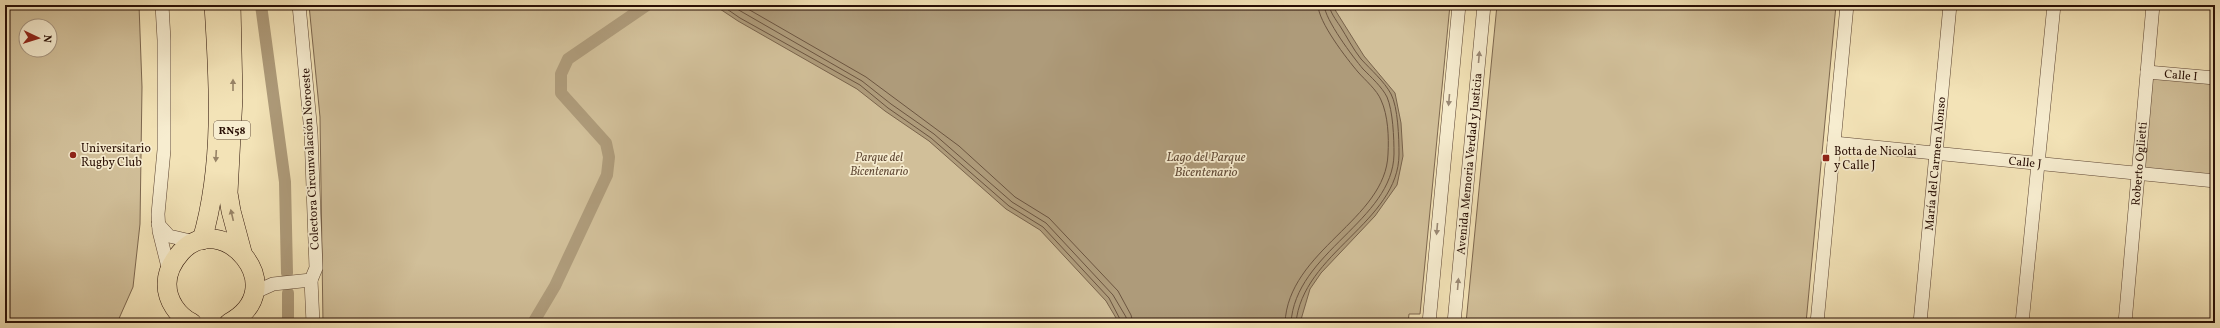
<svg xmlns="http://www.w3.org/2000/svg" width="2220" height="328" viewBox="0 0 2220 328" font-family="Vollkorn,serif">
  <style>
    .green { fill: #d1bf99; stroke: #7d674f; fill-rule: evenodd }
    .water { fill: #ae9b7a; stroke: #79634b }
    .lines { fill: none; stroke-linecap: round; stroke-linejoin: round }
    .shore { stroke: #6c5540; stroke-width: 1 }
    .canal { stroke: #ae9b7a; stroke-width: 12 }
    .minor-casing { stroke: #5c4432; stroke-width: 14 }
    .highway-casing { stroke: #290f05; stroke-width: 20 }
    .minor { stroke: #f7edd0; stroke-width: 13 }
    .highway { stroke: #f3e3b7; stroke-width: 19 }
    .oneway { fill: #9a8975 }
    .oneway2 { fill: #988467 }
    .poi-dot { fill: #8f2418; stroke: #f7edd0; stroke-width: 1.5 }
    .labels { text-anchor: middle; stroke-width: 3.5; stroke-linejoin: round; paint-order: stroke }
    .shield { fill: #f7edd0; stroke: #675242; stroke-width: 1 }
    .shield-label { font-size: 11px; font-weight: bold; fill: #290f05 }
    .street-label { font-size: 12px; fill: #290f05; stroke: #f7edd0 }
    .poi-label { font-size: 12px; fill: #290f05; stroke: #f7edd0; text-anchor: start }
    .park-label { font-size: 12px; font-style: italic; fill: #644d39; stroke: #f7edd0 }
    .water-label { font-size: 13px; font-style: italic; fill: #654e3a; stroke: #f7edd0 }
  </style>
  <rect width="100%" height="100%" fill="#f3e3b7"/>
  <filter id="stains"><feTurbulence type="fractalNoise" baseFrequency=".005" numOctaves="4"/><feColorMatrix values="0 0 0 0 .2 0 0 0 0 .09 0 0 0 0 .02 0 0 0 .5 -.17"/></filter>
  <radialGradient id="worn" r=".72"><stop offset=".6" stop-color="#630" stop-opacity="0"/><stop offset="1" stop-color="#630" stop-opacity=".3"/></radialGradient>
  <g class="green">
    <path d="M 5,5 L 139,5 L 142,87 L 140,224 L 133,287 L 117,323 L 5,323 ZM 26,26 L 50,26 L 50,50 L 26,50 Z"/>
    <polygon points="309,5 1450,5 1420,314 1409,314 1408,323 323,323 320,117"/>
    <polygon points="1497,5 1836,5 1806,323 1466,323"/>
    <polygon points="2152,77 2215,83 2215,176 2144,170"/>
  </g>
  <polygon class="water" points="714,5 1332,5 1364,56 1395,93 1401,123 1403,156 1397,185 1375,216 1321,273 1310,289 1300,323 1119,323 1106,301 1040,230 1006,209 929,141 885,111 857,89 738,21"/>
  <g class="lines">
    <g class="shore">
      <polyline points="721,5 740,18 860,85 888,108 931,138 1009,206 1043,227 1109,298 1122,323"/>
      <polyline points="730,5 862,81 891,104 934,134 1012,202 1046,223 1113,295 1126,317 1127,323"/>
      <polyline points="741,5 866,77 959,146 1015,197 1049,218 1118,291 1131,315 1133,323"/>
      <path d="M 1285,323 C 1288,250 1386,220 1388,154 C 1389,137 1388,115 1381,100 C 1377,90 1365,80 1358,72 C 1347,59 1318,22 1318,5"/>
      <path d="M 1291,323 C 1295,252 1393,221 1394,154 C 1394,138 1393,111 1387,97 C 1382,87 1371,77 1363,69 C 1353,57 1325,20 1324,5"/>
      <path d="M 1296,323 C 1302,253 1399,222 1399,154 C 1399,138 1398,107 1391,94 C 1384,81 1371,70 1361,59 C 1353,49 1347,37 1340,26 C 1336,20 1330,12 1329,5"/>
    </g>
    <g class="canal">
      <polyline points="261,5 285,182 287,273"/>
      <polyline points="288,293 288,323"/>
      <polyline points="533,323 555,286 607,175 609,157 606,143 561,93 561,74 568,59 647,5"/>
    </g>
    <g class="minor-casing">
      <g id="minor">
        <polyline points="162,5 164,40 164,150 158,214 159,231 169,271"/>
        <path id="s1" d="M 2147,72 L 2215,78"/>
        <path id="s2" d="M 1834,143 L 2215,181"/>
        <polyline points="158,224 169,236 195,242"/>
        <polyline points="311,280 313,323"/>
        <polyline points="253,293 273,284 311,280 316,268 311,133 299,5"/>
        <polyline points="1429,323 1459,5"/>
        <path id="s3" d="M 1454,323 L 1484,5"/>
        <polyline points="1817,323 1847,5"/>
        <path id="s4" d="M 1920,323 L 1950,5"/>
        <polyline points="2022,323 2054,5"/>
        <path id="s5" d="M 2125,323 L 2153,5"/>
      </g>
    </g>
    <g class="highway-casing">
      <g id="highway">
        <polyline points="231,5 233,97 228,193 231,211 242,252"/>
        <path d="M 202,240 C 224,165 219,82 214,5"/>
        <path d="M 192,323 C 178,316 167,301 167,284 C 167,271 173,261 181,252 C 222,207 294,288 229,323"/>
      </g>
    </g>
    <use href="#minor" class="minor"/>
    <use href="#highway" class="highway"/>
  </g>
  <defs><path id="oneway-solid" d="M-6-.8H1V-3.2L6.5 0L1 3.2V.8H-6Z"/></defs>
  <g class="oneway">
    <use href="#oneway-solid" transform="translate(1479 57) rotate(-85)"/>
    <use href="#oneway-solid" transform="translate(1449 100) rotate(95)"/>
    <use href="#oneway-solid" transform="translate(1437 229) rotate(95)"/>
    <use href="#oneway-solid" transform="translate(1458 284) rotate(-85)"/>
  </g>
  <g class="oneway2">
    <use href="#oneway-solid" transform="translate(233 85) rotate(-90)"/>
    <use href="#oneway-solid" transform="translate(216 156) rotate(93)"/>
    <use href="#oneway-solid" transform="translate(232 215) rotate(-103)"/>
  </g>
  <g class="poi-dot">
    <circle cx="73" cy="155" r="4"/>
    <rect x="1822" y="154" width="8" height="8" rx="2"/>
  </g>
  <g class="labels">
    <rect class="shield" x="214" y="121" width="36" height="18" rx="3"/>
    <g class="shield-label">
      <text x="232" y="134">RN58</text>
    </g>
    <g class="street-label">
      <text dy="4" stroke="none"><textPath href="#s1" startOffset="34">Calle I</textPath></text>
      <text transform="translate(310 159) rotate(-93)" y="4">Colectora Circunvalación Noroeste</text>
      <text dy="4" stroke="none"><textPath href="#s2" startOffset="192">Calle J</textPath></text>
      <text dy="4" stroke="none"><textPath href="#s3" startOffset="160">Avenida Memoria Verdad y Justicia</textPath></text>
      <text dy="4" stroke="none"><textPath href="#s4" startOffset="160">María del Carmen Alonso</textPath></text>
      <text dy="4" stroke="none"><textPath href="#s5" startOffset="160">Roberto Oglietti</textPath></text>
    </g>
    <g class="poi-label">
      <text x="81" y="152">Universitario<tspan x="81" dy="14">Rugby Club</tspan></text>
      <text x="1834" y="155">Botta de Nicolai<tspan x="1834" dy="14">y Calle J</tspan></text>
    </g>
    <g class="park-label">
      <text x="879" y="161">Parque del<tspan x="879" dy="14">Bicentenario</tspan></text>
    </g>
    <g class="water-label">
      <text x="1206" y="161">Lago del Parque<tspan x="1206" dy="15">Bicentenario</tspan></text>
    </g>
  </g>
  <rect width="2220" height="328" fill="none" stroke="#f3e3b7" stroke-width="20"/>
  <rect x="6" y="6" width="2208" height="316" fill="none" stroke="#290f05" stroke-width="2"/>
  <rect x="10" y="10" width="2200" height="308" fill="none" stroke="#290f05"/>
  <g transform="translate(38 38) rotate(94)"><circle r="19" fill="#f7edd0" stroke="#a5947f"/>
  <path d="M0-3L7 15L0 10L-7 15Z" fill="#8f2418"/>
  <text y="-6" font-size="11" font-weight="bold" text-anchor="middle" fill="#290f05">N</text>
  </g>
  <rect width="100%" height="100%" filter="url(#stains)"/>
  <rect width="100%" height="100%" fill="url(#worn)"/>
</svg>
